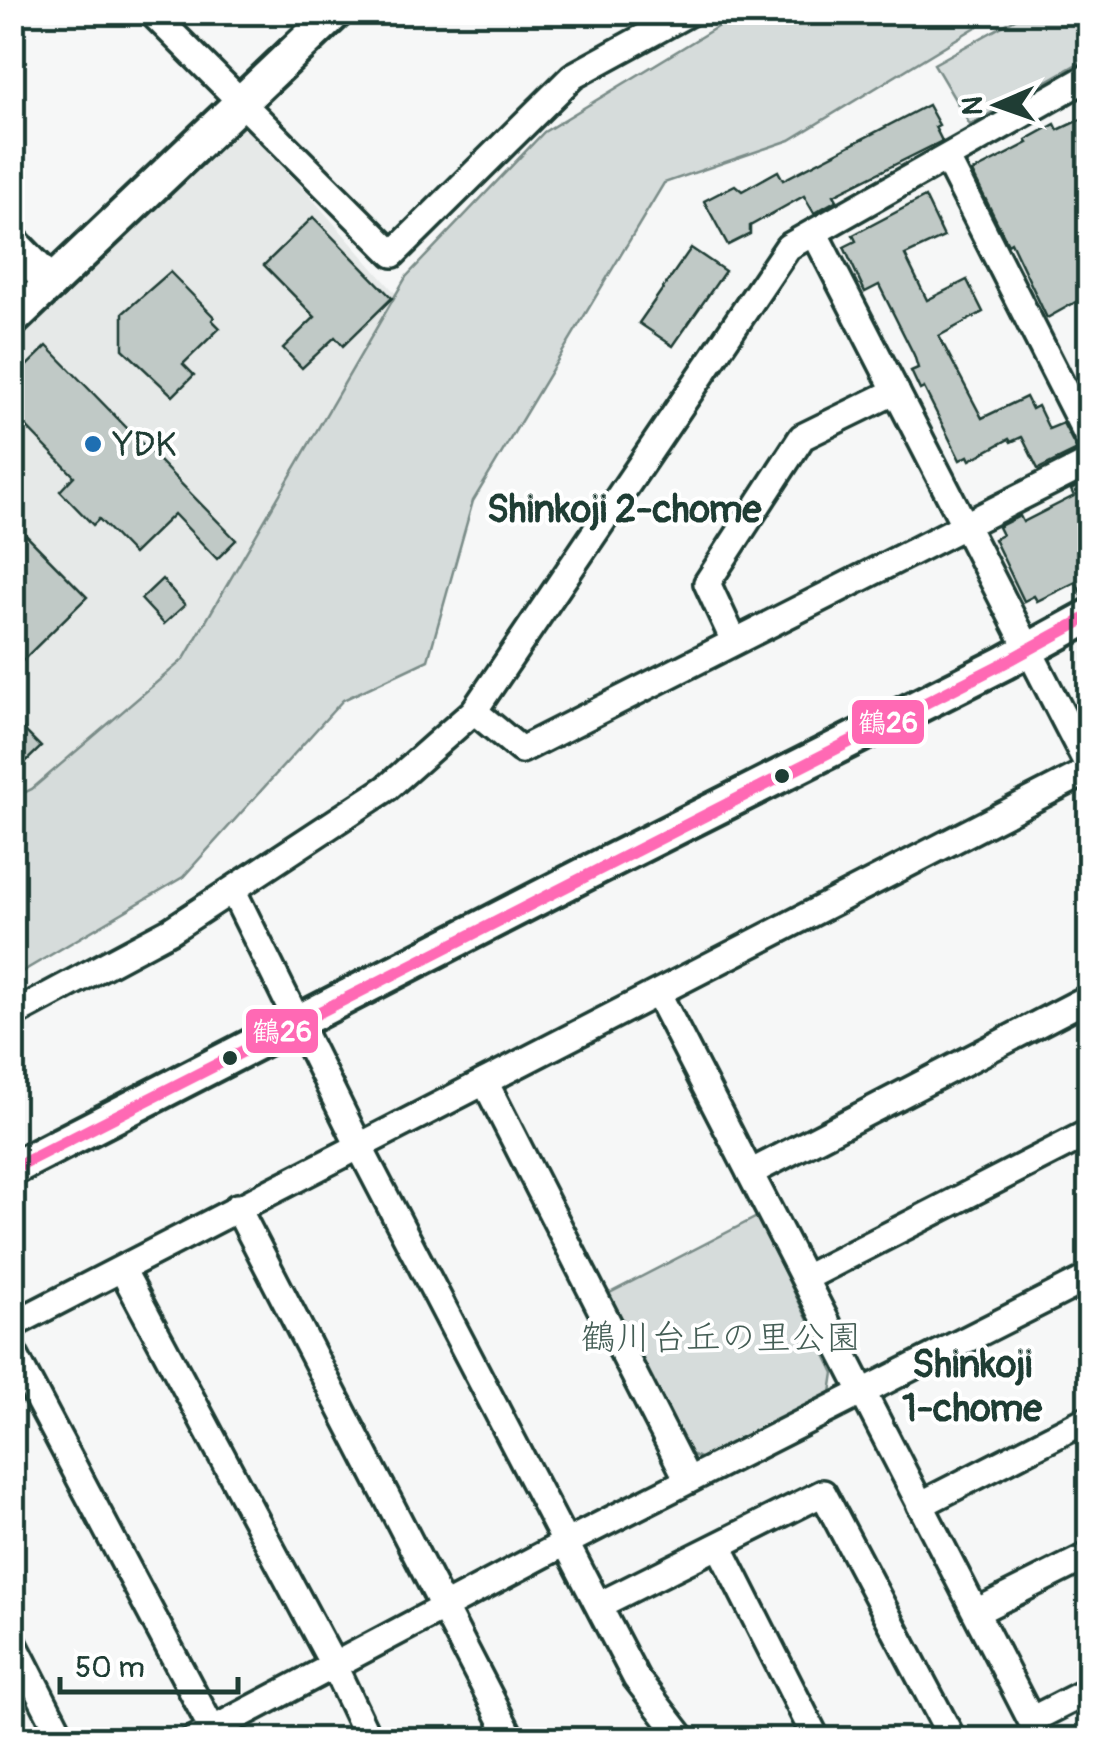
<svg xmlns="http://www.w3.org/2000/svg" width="1102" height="1752" viewBox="0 0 1102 1752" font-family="Pangolin,'Klee One',sans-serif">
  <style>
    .built { fill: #e6e9e8 }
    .green { fill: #d6dcdb; stroke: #7a8c88; stroke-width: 2.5 }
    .building { fill: #c0c9c6; stroke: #1f3d34; stroke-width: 2.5 }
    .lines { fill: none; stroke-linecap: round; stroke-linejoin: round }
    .minor-casing { stroke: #1f3d34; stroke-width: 32 }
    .tertiary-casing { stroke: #1f3d34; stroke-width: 40 }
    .minor { stroke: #fff; stroke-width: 25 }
    .tertiary { stroke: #fff; stroke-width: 32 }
    .bus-1-casing { stroke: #fff; stroke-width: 20 }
    .bus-1 { stroke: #ff69b4; stroke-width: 12 }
    .poi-dot { fill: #1f6fb2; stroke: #fff; stroke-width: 4 }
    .bus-dot { fill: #1f3d34; stroke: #fff; stroke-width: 4 }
    .labels { text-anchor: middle; stroke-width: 8; stroke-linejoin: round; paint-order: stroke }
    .poi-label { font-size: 35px; fill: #1f3d34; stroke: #fff; text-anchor: start }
    .park-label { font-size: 35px; fill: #445d55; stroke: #fff }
    .neighbourhood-label { font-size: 38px; font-weight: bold; fill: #1f3d34; stroke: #fff }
    .line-badge { stroke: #fff; stroke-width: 4 }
    .badge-label { font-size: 28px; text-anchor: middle; font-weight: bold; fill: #fff }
  </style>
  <rect width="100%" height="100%" fill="#f6f7f7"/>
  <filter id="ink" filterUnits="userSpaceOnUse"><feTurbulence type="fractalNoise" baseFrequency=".01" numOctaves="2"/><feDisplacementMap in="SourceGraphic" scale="20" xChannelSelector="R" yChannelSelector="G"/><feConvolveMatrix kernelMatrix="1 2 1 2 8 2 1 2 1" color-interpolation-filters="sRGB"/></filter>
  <g filter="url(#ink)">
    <polygon class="built" points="239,126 249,127 397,295 184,659 32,789 13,797 12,267 52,307"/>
    <g class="green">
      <polygon points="740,13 999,13 790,140 664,183 473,501 428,660 343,700 183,877 13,977 13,798 32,789 184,659 406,277 544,132"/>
      <polygon points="1026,13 1089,13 1089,57 970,125 934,64"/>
      <polygon points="757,1217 834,1373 831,1393 704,1460 684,1451 604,1296"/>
    </g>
    <g class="building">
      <polygon points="928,105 939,125 935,127 942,141 834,195 837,200 814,213 804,196 750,226 750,234 728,245 704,201 735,185 742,191 778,171 783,180"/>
      <polygon points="1090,115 1090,294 1047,318 1011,242 1008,244 972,172 1028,143 1026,140 1055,124 1058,130"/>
      <polygon points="925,197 944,237 905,255 927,300 967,280 983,312 939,336 982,418 1026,397 1032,409 1038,406 1049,429 1063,423 1077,450 1038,469 1022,437 1011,442 1009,439 970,460 968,456 960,460 924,388 920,390 911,371 918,368 914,355 879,285 865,292 844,247 856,241 853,235"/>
      <polygon points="313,217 392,298 343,346 335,337 302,368 283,348 315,317 264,265"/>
      <polygon points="691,248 725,271 673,346 639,323"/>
      <polygon points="170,272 214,317 212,320 220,328 183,364 194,375 173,396 123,349 123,313"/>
      <polygon points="47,346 236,540 217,559 174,514 133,554 99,519 93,525 60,491 74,476 12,412 12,380"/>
      <polygon points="1090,480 1090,526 1083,527 1090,540 1090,596 1083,598 1076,582 1037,601 1034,596 1024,601 994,539 1002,535 998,527 1020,516 1023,522 1074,496 1071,490"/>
      <polygon points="12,521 87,597 12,671"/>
      <polygon points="162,579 185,605 164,624 141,599"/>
      <polygon points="12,718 41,747 12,775"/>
    </g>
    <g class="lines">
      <g class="minor-casing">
        <g id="minor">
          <polyline points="151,12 393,254 573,76 690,12"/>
          <polyline points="947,159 1090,441"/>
          <polyline points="815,234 1090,769"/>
          <polyline points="734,641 707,583 802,437 896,391"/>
          <polyline points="474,711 521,750 1090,462"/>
          <polyline points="233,891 359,1146 636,1678 684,1740"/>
          <polyline points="658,994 1031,1720 1090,1690"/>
          <polyline points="12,1015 171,930 387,788 474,711 788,247 1090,76"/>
          <polyline points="485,1082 688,1480"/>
          <polyline points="750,1173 1090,997"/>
          <polyline points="237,1207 512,1740"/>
          <polyline points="122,1269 334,1666 369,1740"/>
          <polyline points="805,1278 1090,1132"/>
          <polyline points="12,1325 1090,770"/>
          <polyline points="12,1350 218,1740"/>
          <polyline points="920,1505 1090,1418"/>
          <polyline points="719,1546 817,1740"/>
          <polyline points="599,1605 823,1493 953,1740"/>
          <polyline points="976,1612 1090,1555"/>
          <polyline points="12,1640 63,1740"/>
          <polyline points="193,1740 567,1542 1090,1277"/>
        </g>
      </g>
      <g class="tertiary-casing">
        <g id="tertiary">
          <polyline points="12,243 51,283"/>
          <polyline points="12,320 336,12"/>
          <polyline points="12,1169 587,873 1004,663 1090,616"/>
        </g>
      </g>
      <use href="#minor" class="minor"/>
      <use href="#tertiary" class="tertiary"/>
      <g class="bus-1-casing">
        <polyline id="bus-1" points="12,1169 1004,663 1090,616"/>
      </g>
      <use href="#bus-1" class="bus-1"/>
    </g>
  </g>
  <circle class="poi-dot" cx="93" cy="444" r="10"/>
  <g class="bus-dot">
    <circle cx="782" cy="776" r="9"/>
    <circle cx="230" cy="1058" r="9"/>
  </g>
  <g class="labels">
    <g class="poi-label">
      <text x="113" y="456">YDK</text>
    </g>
    <g class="park-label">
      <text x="721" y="1349">鶴川台丘の里公園</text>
    </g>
    <g class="neighbourhood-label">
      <text x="624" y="522">Shinkoji 2-chome</text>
      <text x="972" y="1377">Shinkoji<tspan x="972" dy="44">1-chome</tspan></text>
    </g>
  </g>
  <g class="line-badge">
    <rect x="850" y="698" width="76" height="48" rx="10" fill="#ff69b4"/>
    <rect x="244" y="1007" width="76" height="48" rx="10" fill="#ff69b4"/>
  </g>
  <g class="badge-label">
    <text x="888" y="732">鶴26</text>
    <text x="282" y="1041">鶴26</text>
  </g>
  <rect width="1102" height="1752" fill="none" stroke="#fff" stroke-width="50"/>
  <rect x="25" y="25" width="1052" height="1702" fill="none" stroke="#1f3d34" stroke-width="4" filter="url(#ink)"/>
  <g transform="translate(997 105) rotate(268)" stroke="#ffffff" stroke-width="8" paint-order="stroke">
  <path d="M0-8L18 38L0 25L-18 38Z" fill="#1f3d34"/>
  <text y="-15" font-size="28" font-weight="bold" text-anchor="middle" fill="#1f3d34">N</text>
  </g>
  <path d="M60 1677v15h178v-15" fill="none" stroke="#1f3d34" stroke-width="5"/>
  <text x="75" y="1677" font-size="30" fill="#1f3d34" stroke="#ffffff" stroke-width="8" paint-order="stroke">50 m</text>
</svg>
